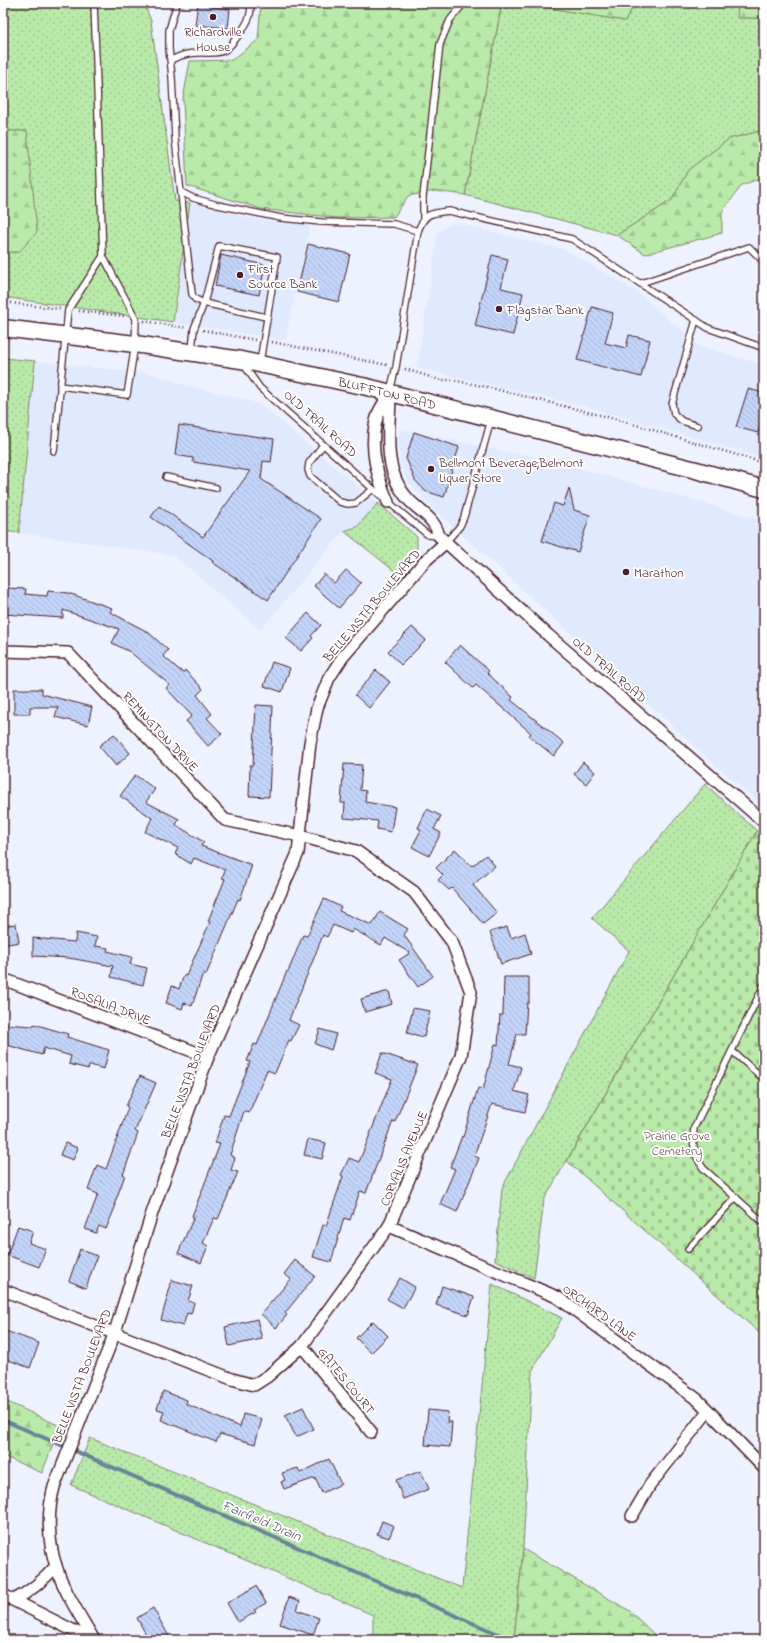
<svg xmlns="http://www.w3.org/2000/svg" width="767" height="1643" viewBox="0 0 767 1643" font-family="'Indie Flower',sans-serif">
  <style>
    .built { fill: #e0e9fd }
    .grass { fill: url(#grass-dots); stroke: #82846a }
    .forest { fill: url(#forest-firs); stroke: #82846a }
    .cemetery { fill: url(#cemetery-stones); stroke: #82846a }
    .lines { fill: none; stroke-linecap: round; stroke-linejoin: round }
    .stream { stroke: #6a8498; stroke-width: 4 }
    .building { fill: url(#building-back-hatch); stroke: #4a1f2b }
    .service-casing { stroke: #4a1f2b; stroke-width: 8 }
    .minor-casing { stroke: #4a1f2b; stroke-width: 14 }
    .secondary-casing { stroke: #4a1f2b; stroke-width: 19 }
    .path { stroke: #4a1f2b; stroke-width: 2.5; stroke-dasharray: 1 3; stroke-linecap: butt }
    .service { stroke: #fff; stroke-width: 5.5 }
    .minor { stroke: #fff; stroke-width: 11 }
    .secondary { stroke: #fff; stroke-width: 16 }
    .poi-dot { fill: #4a1f2b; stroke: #fff; stroke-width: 1.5 }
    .labels { text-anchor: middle; stroke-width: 4; stroke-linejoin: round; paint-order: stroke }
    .poi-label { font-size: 13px; fill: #4a1f2b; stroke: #fff; text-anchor: start }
    .street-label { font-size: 13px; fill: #4a1f2b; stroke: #fff }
    .park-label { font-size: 13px; fill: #66524b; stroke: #fff }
    .water-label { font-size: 14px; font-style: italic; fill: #5d5a6b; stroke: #fff }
  </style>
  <defs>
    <pattern id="grass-dots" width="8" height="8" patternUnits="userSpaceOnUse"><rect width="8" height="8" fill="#b9eaaa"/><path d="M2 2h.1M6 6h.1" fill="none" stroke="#a1c892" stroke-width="1.8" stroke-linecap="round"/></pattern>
    <pattern id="forest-firs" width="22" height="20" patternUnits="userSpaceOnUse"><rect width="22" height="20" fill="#b9eaaa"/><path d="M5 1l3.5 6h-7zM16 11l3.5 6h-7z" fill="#a1c892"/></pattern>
    <pattern id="cemetery-stones" width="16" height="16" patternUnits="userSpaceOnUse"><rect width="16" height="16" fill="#b9eaaa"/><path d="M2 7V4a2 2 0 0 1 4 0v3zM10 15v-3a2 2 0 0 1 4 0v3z" fill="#a1c892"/></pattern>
    <pattern id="building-back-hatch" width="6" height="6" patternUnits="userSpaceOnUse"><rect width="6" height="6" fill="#c3d4fa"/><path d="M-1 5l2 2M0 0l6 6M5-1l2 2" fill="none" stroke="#a9b6d6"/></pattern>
  </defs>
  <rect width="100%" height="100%" fill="#edf2fe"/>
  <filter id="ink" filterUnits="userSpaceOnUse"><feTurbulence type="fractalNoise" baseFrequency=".025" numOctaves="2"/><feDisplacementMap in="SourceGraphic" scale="8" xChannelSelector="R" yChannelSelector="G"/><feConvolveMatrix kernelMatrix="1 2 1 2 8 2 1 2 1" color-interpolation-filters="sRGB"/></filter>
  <g filter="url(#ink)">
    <g class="built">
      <polygon points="190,203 249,218 310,226 285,340 173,322"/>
      <polygon points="456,223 566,250 637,292 699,346 764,365 764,458 588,407 417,368 438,232 445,227"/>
      <polygon points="35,361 151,374 182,384 250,401 261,405 378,503 357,527 344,531 260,630 174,555 19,533"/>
      <polygon points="407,430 497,450 542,458 686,498 764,521 764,806 719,768 434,509 408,482 400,462 398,442 400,431"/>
    </g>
    <g class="grass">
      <polygon points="3,3 144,3 151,21 175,201 190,203 173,322 3,297 3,252 19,252 27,131 3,131"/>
      <polygon points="502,3 521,3 625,21 635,3 738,3 738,18 764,18 764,130 729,139 688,170 672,200 617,235 465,195"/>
      <polygon points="3,358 35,361 19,533 3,531"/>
      <polygon points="378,503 417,537 417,550 397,573 344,531 357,527"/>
      <polygon points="705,784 757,831 544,1200 534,1278 495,1260 502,1188 629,951 592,918"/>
      <polygon points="492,1284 562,1318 532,1371 523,1549 514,1640 373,1640 373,1615 71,1485 90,1438 462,1588"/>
    </g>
    <g class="forest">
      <polygon points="261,3 502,3 465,195 435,191 408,196 394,217 337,218 261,209 187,186 183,99 190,61 232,60 258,40"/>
      <polygon points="521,3 635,3 625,21"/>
      <polygon points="738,3 764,3 764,18 737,18"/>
      <polygon points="764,130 764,177 742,185 722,212 722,233 645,254 617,235 672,200 688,170 729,139"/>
      <polygon points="3,131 27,131 37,232 19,252 3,252"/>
      <polygon points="3,1400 60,1426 42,1473 3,1456"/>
      <polygon points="523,1549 630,1611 660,1640 514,1640"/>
    </g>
    <polygon class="cemetery" points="757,831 764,837 764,1337 567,1161"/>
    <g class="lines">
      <polyline class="stream" points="3,1420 512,1640"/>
    </g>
    <g class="building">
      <polygon points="198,3 213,3 212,7 230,9 228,28 195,25"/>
      <polygon points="308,244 350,254 339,302 297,292"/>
      <polygon points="221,255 265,265 259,295 215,286"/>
      <polygon points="492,255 508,259 501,288 523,293 513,335 475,326"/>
      <polygon points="592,307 613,313 605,343 626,348 629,335 650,340 641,377 577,360"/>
      <polygon points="748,389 764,393 764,421 761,420 758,433 736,427"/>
      <polygon points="179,425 274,439 271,462 263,461 261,479 321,519 268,600 212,562 213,561 151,517 159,506 203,537 250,471 193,462 193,458 175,455"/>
      <polygon points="414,432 459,447 444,497 425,491 415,480 406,458"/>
      <polygon points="569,488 574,510 590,515 578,552 542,541 554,503 563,506"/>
      <polygon points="346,570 361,583 339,608 314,586 324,574 334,583"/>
      <polygon points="7,588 26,589 25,594 47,596 48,591 68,593 112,608 110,612 148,632 168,650 163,656 183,673 185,670 203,689 197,695 212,714 207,718 222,734 208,746 186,721 192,716 166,688 170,685 130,652 112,643 119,629 63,610 63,618 3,614 3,597 7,597"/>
      <polygon points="308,613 321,625 311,636 313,638 301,651 286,638"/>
      <polygon points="412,627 426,640 401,665 388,651"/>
      <polygon points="460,645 489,671 487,673 513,697 511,700 564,743 554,756 529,736 531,733 476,685 473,688 445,662"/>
      <polygon points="272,662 290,668 282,692 264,686"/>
      <polygon points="376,670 390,682 369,708 355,695"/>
      <polygon points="14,689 42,689 42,694 92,707 88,725 55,717 58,707 30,707 30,714 14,714"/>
      <polygon points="256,705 273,706 269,797 249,796 250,765 253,765"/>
      <polygon points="114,734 130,753 116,766 99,746"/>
      <polygon points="583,762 595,772 586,784 574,774"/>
      <polygon points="344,764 362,765 360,790 366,791 365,802 395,807 391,832 377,829 378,821 344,818 345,803 341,803"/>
      <polygon points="135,775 155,789 146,802 179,819 176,825 204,842 201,846 252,865 240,900 238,899 206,975 203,973 192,1006 184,1003 182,1009 166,1003 172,986 179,989 184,975 186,976 210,922 208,921 225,879 222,878 225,870 194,858 191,864 175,854 178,848 145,832 152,818 120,796"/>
      <polygon points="427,809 441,816 434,829 441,833 429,856 412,847 421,830 418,828"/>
      <polygon points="455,849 472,866 486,855 495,866 473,885 497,913 483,924 452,888 449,890 438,880 443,875 436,868"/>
      <polygon points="324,899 341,907 339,911 372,925 380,912 408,929 404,935 433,976 418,987 399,960 410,953 385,938 381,945 353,929 351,933 333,925 327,937 323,935 289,1020 299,1025 291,1041 289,1040 275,1073 267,1070 249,1113 244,1111 230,1155 235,1158 231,1170 238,1172 218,1219 214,1218 203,1243 208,1246 201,1263 178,1253 194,1217 192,1216 220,1144 215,1143 224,1115 229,1116 250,1062 247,1061 254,1044 257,1045 287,971 288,972 303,935 307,936"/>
      <polygon points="16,924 19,942 3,945 3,926"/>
      <polygon points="507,927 511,938 525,933 531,954 501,964 490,932"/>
      <polygon points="76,933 97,937 95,946 108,948 107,951 132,957 130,964 147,968 143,985 111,977 113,966 69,958 33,956 33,938 75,942"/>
      <polygon points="504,977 529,977 529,1003 527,1003 525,1034 517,1034 509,1064 521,1067 514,1091 529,1095 525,1112 492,1104 474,1156 479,1158 457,1212 440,1204 455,1169 450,1167 462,1136 463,1137 478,1088 483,1090 495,1044 498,1045 500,1015 503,1015"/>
      <polygon points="389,991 392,1004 365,1012 361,999"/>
      <polygon points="413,1008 430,1011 424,1037 407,1033"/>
      <polygon points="3,1024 33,1026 34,1024 68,1034 67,1037 109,1050 104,1069 90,1065 88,1069 69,1064 71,1056 44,1048 42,1055 3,1044"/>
      <polygon points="320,1029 336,1034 331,1050 315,1044"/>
      <polygon points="382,1053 418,1065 395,1122 393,1121 366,1193 360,1191 350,1220 344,1218 331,1262 313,1257 323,1225 326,1226 343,1176 341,1175 349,1158 359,1162 392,1079 375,1073"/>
      <polygon points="140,1076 156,1083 135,1131 138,1133 123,1175 125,1175 114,1205 116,1205 106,1229 99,1226 96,1233 85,1229 98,1194 88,1190 97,1165 106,1169 128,1108 126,1106"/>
      <polygon points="308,1139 326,1143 322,1159 304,1155"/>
      <polygon points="65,1143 78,1148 73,1160 60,1155"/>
      <polygon points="18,1226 33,1231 29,1243 46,1249 39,1267 7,1255"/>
      <polygon points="80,1249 97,1256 86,1288 69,1281"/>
      <polygon points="295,1260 315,1276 285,1313 287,1315 276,1328 261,1314 291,1279 284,1274"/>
      <polygon points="400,1278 415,1287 403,1308 387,1299"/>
      <polygon points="172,1280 193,1286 188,1301 194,1303 191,1314 187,1313 183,1326 161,1320"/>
      <polygon points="442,1286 474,1297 468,1315 436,1305"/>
      <polygon points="257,1319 262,1339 229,1346 225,1327"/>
      <polygon points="373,1321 388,1336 371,1353 356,1338"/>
      <polygon points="3,1330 39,1343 30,1368 3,1358"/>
      <polygon points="163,1391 187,1400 186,1404 240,1427 243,1414 262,1419 255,1444 220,1434 216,1442 161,1420 164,1411 157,1409"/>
      <polygon points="303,1407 314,1429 296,1437 285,1415"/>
      <polygon points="428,1410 448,1412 447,1422 452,1422 450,1447 425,1445"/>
      <polygon points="329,1459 341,1484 322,1493 315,1478 284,1489 281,1482 285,1480 282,1473 298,1468 300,1473"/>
      <polygon points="421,1471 429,1489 403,1499 396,1480"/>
      <polygon points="382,1521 394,1526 389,1538 377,1534"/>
      <polygon points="256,1586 266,1603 254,1610 256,1612 238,1622 227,1603"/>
      <polygon points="289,1597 300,1601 297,1610 319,1618 313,1635 280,1624"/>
      <polygon points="153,1608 171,1640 149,1640 137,1618"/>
    </g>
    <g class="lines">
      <g class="service-casing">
        <g id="service">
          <polyline points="177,3 169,30 169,49 172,77 175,138 192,294 195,299 204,303 266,317"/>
          <path d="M 171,60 C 179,56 188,53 197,53 C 206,52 217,55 225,50 C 232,45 238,36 243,29 C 249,20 252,13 250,3"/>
          <polyline points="181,192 193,198 218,205 281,218 321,222 394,224 418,231"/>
          <polyline points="423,219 423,197 440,44 450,20 464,3"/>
          <polyline points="641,283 749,247 764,262"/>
          <polyline points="696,320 672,404 674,414 682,421 698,426"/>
          <polyline points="192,350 194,329 204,303 219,246 277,257 260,362"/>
          <polyline points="243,364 260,388 373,489 428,535 439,536"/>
          <polyline points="60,386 127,395 135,344 136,319 103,256"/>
          <path d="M 390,391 L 396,367 L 418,231 C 425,213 430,213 449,211 L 572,239 L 708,328 L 764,348"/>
          <polyline points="323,445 309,463 308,470 310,476 340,502 348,504 356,503 373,489"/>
          <polyline points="54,451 68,310 103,256 94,3"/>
          <polyline points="166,477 216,488"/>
          <polyline points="446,542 460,526 464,517 491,420"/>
          <path d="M 764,985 L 694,1128 C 692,1144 694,1155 703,1168 L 764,1223"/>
          <polyline points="732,1051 764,1079"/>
          <polyline points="688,1249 736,1197"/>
        </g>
      </g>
      <g class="minor-casing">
        <g id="minor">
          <path d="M 390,393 C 390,429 381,469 408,499 C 420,512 435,518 439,536 L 548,635 L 764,822"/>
          <path d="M 388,502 C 376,475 368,443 378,414 C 381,407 385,401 389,395"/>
          <polyline points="3,651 68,653 225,820 300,836 356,851 414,892 452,942 471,992 461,1056 389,1226 302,1346 268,1376 254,1385 232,1379 3,1290"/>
          <polyline points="3,979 208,1057"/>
          <polyline points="389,1226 557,1297 698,1400 764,1468"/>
          <polyline points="302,1346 371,1432"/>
          <polyline points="632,1516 650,1485 708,1411"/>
          <polyline points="3,1595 92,1640"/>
          <path d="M 14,1600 C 31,1591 43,1581 56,1566"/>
          <path d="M 94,1640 C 81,1617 64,1592 56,1566 C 48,1542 47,1512 54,1487 L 114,1335 L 152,1213 L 208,1057 L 298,853 L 310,743 L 317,708 L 329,678 L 342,658 L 425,561 L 446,542"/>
        </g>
      </g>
      <g class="secondary-casing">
        <g id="secondary">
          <path id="s1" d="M 3,328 L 135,344 L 241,360 L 367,387 L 696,470 L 764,489"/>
        </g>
      </g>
      <g class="path">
        <polyline points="3,302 60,309"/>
        <polyline points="79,311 124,316"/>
        <polyline points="144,321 186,328"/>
        <polyline points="203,330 255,340"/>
        <polyline points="272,342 387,365"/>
        <polyline points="405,369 440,380 452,380 487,387 616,419 764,463"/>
      </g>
      <use href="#service" class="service"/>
      <use href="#minor" class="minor"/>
      <use href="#secondary" class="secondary"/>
    </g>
  </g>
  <g class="poi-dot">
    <circle cx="213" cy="17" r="4"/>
    <circle cx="240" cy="275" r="4"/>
    <circle cx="499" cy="309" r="4"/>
    <circle cx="431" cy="469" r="4"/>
    <circle cx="626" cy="572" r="4"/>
  </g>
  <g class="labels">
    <g class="poi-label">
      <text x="213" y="36" text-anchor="middle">Richardville<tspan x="213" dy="15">House</tspan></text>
      <text x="248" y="273">First<tspan x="248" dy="15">Source Bank</tspan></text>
      <text x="507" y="314">Flagstar Bank</text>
      <text x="439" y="467">Bellmont Beverage;Belmont<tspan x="439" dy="15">Liquer Store</tspan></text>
      <text x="634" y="577">Marathon</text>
    </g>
    <g class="street-label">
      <text dy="5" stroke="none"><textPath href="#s1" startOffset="390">BLUFFTON ROAD</textPath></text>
      <text transform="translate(321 423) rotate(42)" y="5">OLD TRAIL ROAD</text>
      <text transform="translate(371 605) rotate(-50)" y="5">BELLE VISTA BOULEVARD</text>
      <text transform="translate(610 669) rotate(41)" y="5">OLD TRAIL ROAD</text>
      <text transform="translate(161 731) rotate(47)" y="5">REMINGTON DRIVE</text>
      <text transform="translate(111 1005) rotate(21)" y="5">ROSALIA DRIVE</text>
      <text transform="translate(190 1071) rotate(-69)" y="5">BELLE VISTA BOULEVARD</text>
      <text transform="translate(403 1158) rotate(-67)" y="5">CORVALIS AVENUE</text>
      <text transform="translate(600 1312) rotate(36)" y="5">ORCHARD LANE</text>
      <text transform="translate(81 1376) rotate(-69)" y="5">BELLE VISTA BOULEVARD</text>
      <text transform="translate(347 1380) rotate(51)" y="5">GATES COURT</text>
    </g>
    <g class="park-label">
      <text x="677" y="1140">Prairie Grove<tspan x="677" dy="15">Cemetery</tspan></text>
    </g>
    <g class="water-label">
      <text transform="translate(262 1520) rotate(23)" y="5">Fairfield Drain</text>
    </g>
  </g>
  <rect width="767" height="1643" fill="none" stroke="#fff" stroke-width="16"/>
  <rect x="8" y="8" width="751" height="1627" fill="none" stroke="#4a1f2b" stroke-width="1.5" filter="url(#ink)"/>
</svg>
